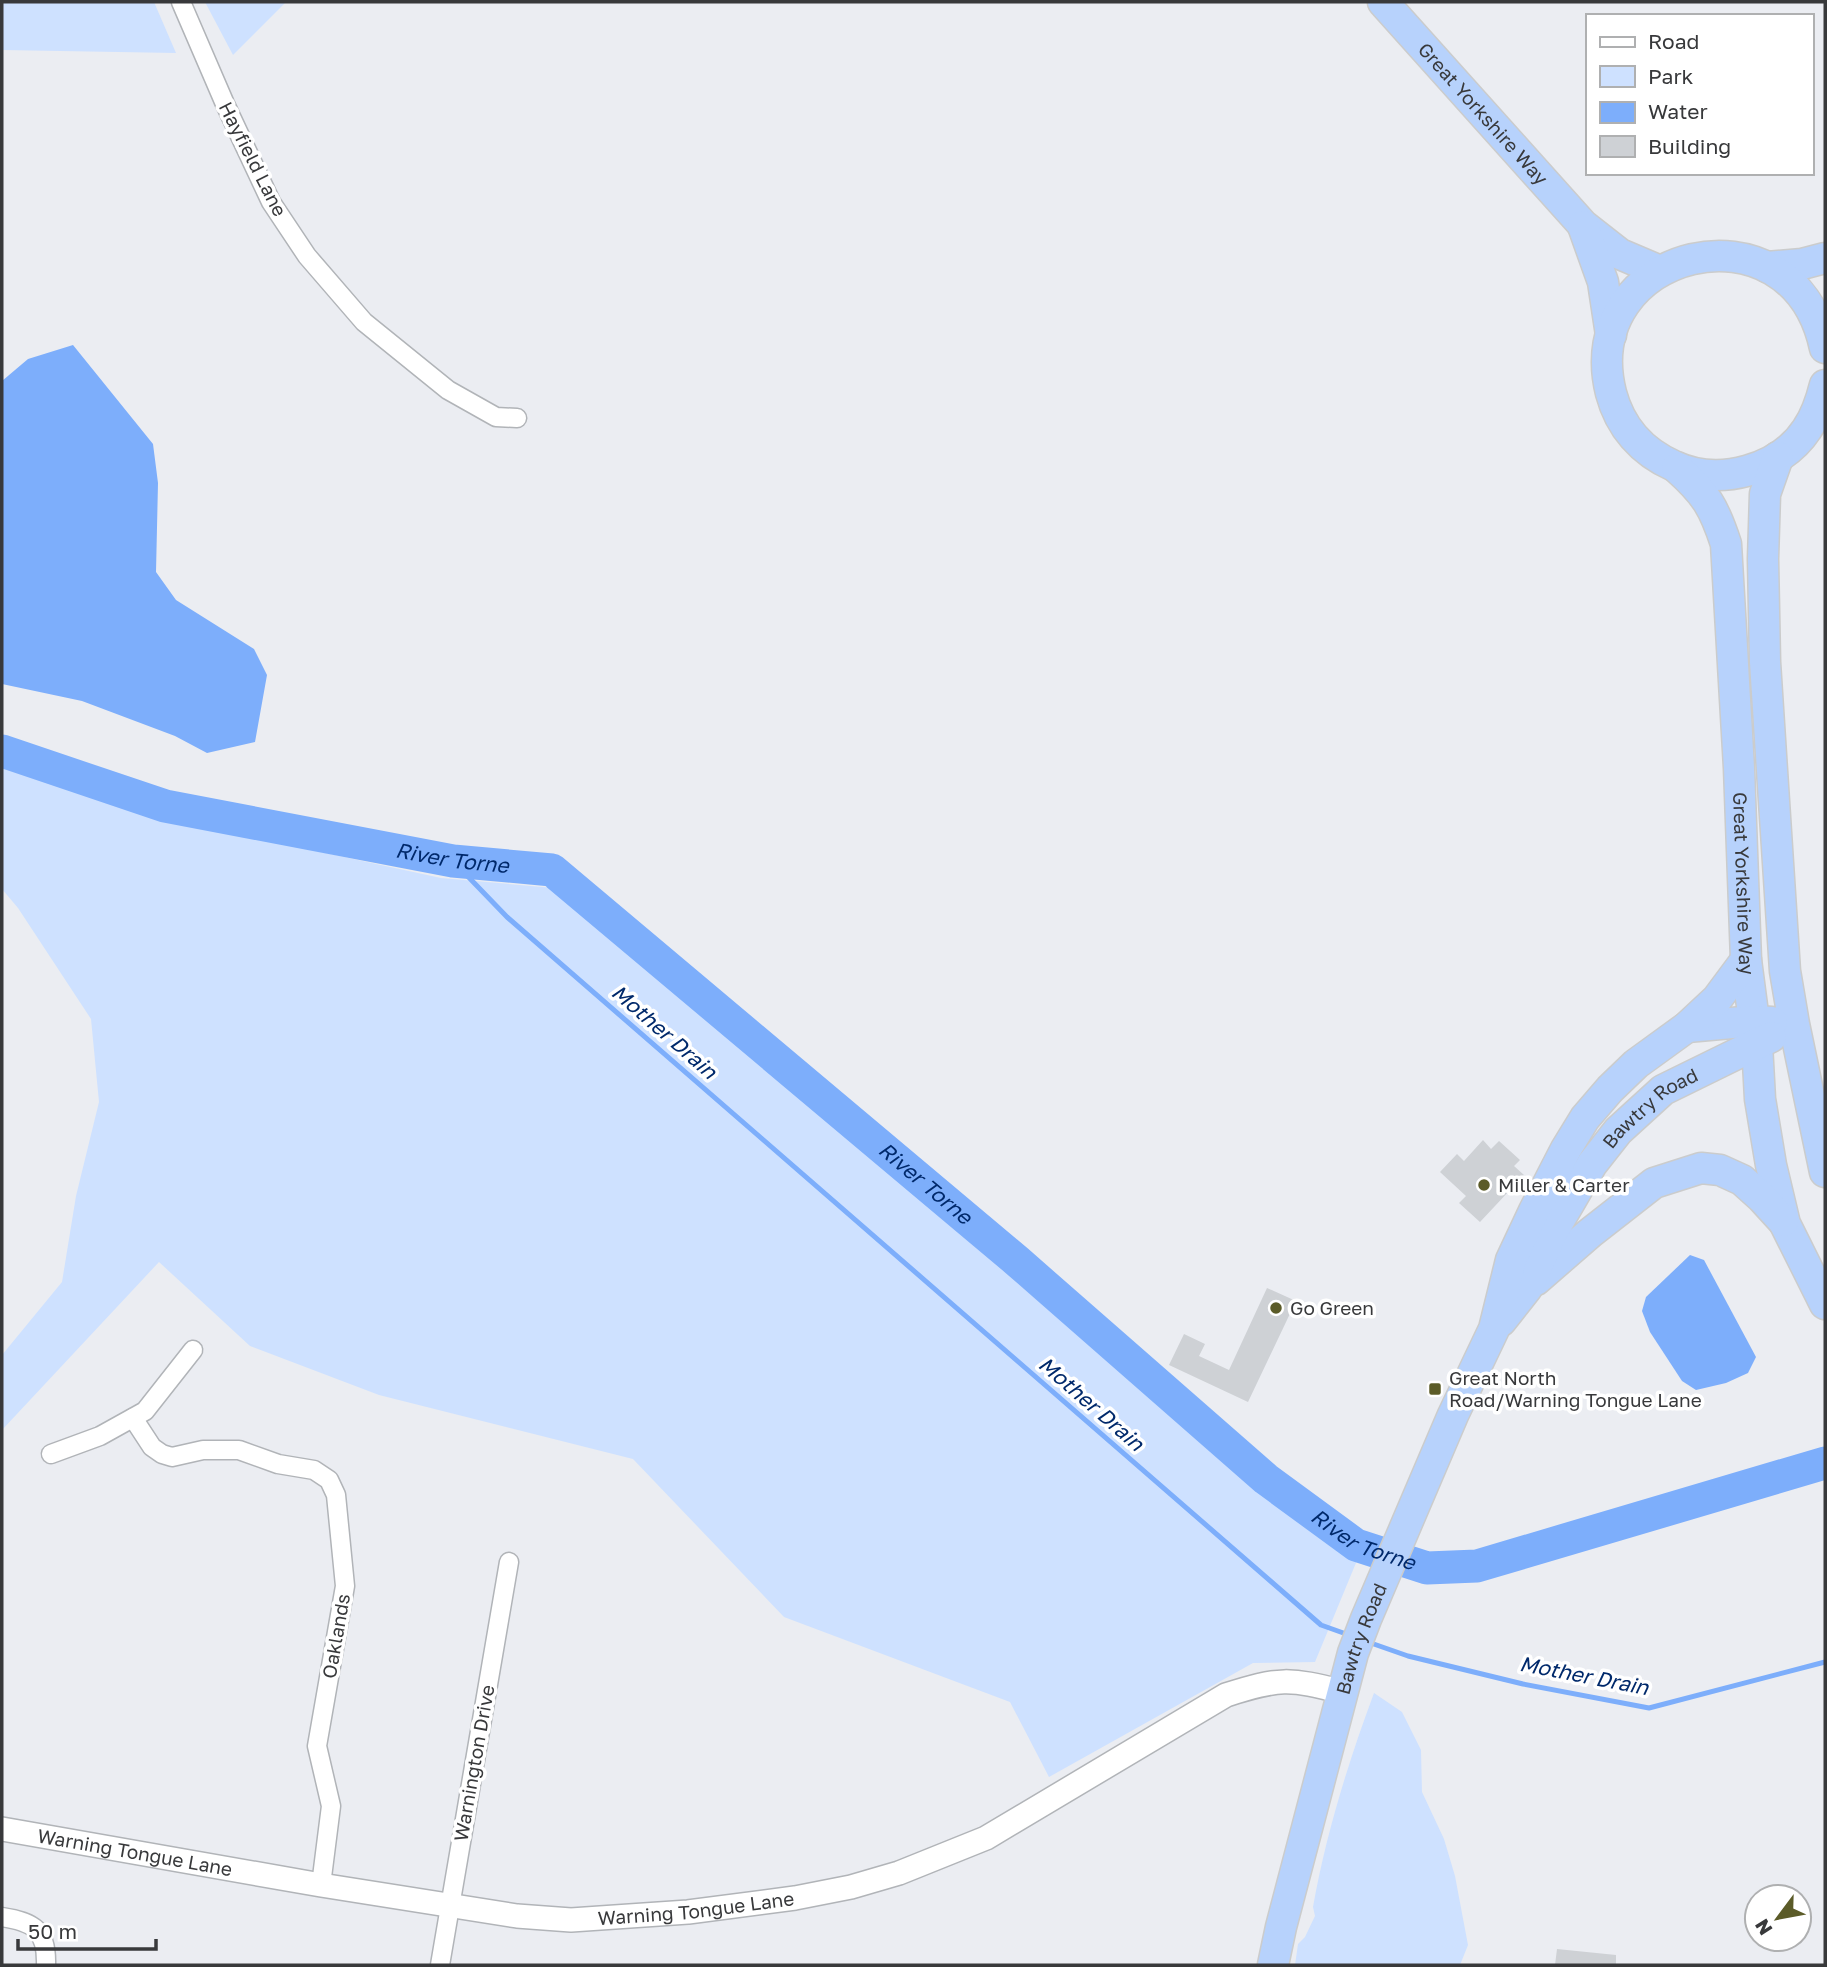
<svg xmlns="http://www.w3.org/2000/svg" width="1827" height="1967" viewBox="0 0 1827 1967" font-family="'Golos Text',sans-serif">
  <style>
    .green { fill: #cee1ff }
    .water { fill: #7daefb }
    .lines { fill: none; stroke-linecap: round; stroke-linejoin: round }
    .stream { stroke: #7daefb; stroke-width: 5 }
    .river { stroke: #7daefb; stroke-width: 33 }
    .building { fill: #ced1d5 }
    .minor-casing { stroke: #b1b4b8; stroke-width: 21 }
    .tertiary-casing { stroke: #b1b4b8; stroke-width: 26 }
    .trunk-casing { stroke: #cbcccc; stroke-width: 33 }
    .minor { stroke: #fff; stroke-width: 18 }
    .tertiary { stroke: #fff; stroke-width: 23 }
    .trunk { stroke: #b7d2fc; stroke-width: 30 }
    .poi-dot { fill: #5b5b28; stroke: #fff; stroke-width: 2.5 }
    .labels { text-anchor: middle; stroke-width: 7; stroke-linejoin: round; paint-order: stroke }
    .street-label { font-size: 19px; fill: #38393b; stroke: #fff }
    .poi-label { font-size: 19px; fill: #38393b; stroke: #fff; text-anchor: start }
    .water-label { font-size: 21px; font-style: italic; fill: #00296b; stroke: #fff }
  </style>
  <rect width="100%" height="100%" fill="#ebedf2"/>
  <g class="green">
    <polygon points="2,2 154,2 176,53 2,50"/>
    <polygon points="205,2 286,2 233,55"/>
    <polygon points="2,768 160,817 441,878 554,888 1287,1513 1358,1558 1315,1662 1253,1663 1049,1777 1010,1702 784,1617 633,1459 379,1395 250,1346 159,1262 2,1430 2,1355 62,1282 76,1196 99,1102 91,1019 18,908 2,889"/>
    <path d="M 1374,1693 L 1402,1712 L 1421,1750 L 1422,1792 L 1444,1839 L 1455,1876 L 1468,1945 L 1460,1965 L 1295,1965 L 1298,1944 L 1305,1937 L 1315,1916 L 1313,1907 C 1326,1834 1348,1763 1374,1693 Z"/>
  </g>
  <g class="water">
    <polygon points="73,345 153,444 158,483 156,572 176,600 254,649 267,675 255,742 207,753 175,736 82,701 2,684 2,381 28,359"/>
    <polygon points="1690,1255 1704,1260 1756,1357 1748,1373 1726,1383 1696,1390 1682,1381 1650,1332 1642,1311 1646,1297"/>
  </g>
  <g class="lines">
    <g class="stream">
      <polyline points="453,861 507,917 1321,1625 1349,1635"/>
      <polyline points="1368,1642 1408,1656 1523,1684 1649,1708 1825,1662"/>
    </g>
    <path class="river" id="s1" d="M 2,751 L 165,806 L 453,861 L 552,870 L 1017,1261 L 1266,1479 L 1356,1545 L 1427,1568 L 1477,1566 L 1825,1463"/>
  </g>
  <g class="building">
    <polygon points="1483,1140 1491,1149 1499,1141 1520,1160 1514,1166 1524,1175 1480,1222 1459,1203 1466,1196 1440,1172 1457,1154 1464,1161"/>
    <polygon points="1267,1288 1296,1301 1248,1402 1169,1365 1184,1334 1205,1344 1199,1356 1229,1370"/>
    <polygon points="1557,1949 1616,1955 1616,1965 1555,1965"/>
  </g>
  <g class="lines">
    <g class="minor-casing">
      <g id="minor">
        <polyline points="181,2 225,104 271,202 307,256 364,322 448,390 496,417 517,418"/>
        <polyline points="133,1418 152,1447 162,1454 172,1457 203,1450 239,1450 278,1464 314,1470 329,1480 336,1495 345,1586 317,1746 331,1806 321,1885"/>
        <polyline points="51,1454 100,1436 145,1411 193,1350"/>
        <path d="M 2,1917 C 34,1922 47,1930 46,1965"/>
        <polyline points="440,1965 509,1562"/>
      </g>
    </g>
    <g class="tertiary-casing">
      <g id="tertiary">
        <path id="s2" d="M 2,1829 L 321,1885 L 517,1916 L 571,1920 L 688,1912 L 795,1898 L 851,1887 L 899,1873 L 986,1838 L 1226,1695 C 1279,1678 1289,1678 1343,1692"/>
      </g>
    </g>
    <g class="trunk-casing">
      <g id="trunk">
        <path id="s3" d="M 1383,2 L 1583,225 L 1620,254 L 1660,271"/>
        <polyline points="1583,226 1603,282 1611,335"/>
        <polyline points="1767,267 1802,264 1825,258"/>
        <path d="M 1825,348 C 1792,194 1575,250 1611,393 C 1620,427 1642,452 1674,466 C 1719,487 1780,470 1807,429 C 1816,416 1821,401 1825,385"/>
        <polyline points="1778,457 1765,494 1763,559 1765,662 1785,971 1794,1024 1825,1172"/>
        <path id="s4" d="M 1677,468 C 1706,494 1714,507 1726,544 L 1739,768 L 1746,960 L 1757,1044 L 1760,1099 L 1771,1165 L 1785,1224 L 1825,1304"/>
        <polyline points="1687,1027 1754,1021 1772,1022"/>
        <polyline points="1536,1280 1590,1233 1654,1183 1701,1168 1720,1170 1742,1180 1762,1198 1783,1221"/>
        <path id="s5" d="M 1501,1321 L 1527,1288 L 1553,1231 L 1592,1164 L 1618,1131 L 1663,1090 L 1771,1037"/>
        <path id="s6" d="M 1273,1965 L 1281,1927 L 1353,1653 L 1366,1619 L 1453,1415 L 1494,1329 L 1511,1260 L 1534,1211 L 1566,1149 L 1585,1118 L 1610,1089 L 1636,1064 L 1687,1027 L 1717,999 L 1746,960"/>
      </g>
    </g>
    <use href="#minor" class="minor"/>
    <use href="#tertiary" class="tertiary"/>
    <use href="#trunk" class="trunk"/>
  </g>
  <g class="poi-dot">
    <circle cx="1484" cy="1185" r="7"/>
    <circle cx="1276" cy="1308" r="7"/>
    <rect x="1428" y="1382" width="14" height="14" rx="3.5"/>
  </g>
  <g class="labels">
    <g class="street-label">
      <text dy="7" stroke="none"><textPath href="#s3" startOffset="150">Great Yorkshire Way</textPath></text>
      <text transform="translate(253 159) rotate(63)" y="7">Hayfield Lane</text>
      <text dy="7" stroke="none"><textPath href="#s4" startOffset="432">Great Yorkshire Way</textPath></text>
      <text dy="7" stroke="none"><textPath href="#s5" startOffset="264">Bawtry Road</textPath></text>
      <text transform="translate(336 1636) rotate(-80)" y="7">Oaklands</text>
      <text dy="7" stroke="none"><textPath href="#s6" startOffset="338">Bawtry Road</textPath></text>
      <text transform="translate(474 1763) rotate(-80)" y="7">Warnington Drive</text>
      <text dy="7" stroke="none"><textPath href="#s2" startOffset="135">Warning Tongue Lane</textPath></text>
      <text dy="7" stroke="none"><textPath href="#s2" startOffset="702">Warning Tongue Lane</textPath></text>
    </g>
    <g class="poi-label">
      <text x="1498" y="1192">Miller &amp; Carter</text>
      <text x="1290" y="1315">Go Green</text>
      <text x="1449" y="1385">Great North<tspan x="1449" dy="22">Road/Warning Tongue Lane</tspan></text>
    </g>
    <g class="water-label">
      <text dy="7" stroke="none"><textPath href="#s1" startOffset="464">River Torne</textPath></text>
      <text transform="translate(664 1032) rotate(41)" y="7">Mother Drain</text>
      <text dy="7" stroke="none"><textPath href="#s1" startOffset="1052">River Torne</textPath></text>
      <text transform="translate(1091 1404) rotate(41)" y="7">Mother Drain</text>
      <text dy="7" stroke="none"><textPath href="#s1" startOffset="1619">River Torne</textPath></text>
      <text transform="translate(1584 1676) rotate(11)" y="7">Mother Drain</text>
    </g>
  </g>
  <rect width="1827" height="1967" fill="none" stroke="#38393b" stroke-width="7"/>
  <rect x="1586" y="14" width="228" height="161" fill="#ffffff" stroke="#afb0b1" stroke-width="2"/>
  <rect x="1600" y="37" width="35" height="10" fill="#ffffff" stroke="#afb0b1" stroke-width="2"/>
  <text x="1648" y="49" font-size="21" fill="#38393b">Road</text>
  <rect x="1600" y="66" width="35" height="21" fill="#cee1ff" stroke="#afb0b1" stroke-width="2"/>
  <text x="1648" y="84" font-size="21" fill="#38393b">Park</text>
  <rect x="1600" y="102" width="35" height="21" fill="#7daefb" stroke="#afb0b1" stroke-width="2"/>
  <text x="1648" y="119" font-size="21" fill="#38393b">Water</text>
  <rect x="1600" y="136" width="35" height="21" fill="#ced1d5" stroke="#afb0b1" stroke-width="2"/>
  <text x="1648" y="154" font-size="21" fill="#38393b">Building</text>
  <g transform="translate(1778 1918) rotate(238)"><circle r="33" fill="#ffffff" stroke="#afb0b1" stroke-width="2"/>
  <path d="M0-5L12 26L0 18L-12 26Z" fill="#5b5b28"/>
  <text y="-10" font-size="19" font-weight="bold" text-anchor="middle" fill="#38393b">N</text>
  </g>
  <path d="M18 1939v10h138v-10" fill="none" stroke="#38393b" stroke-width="3.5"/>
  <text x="28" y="1939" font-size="21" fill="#38393b" stroke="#ffffff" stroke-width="5" paint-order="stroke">50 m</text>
</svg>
